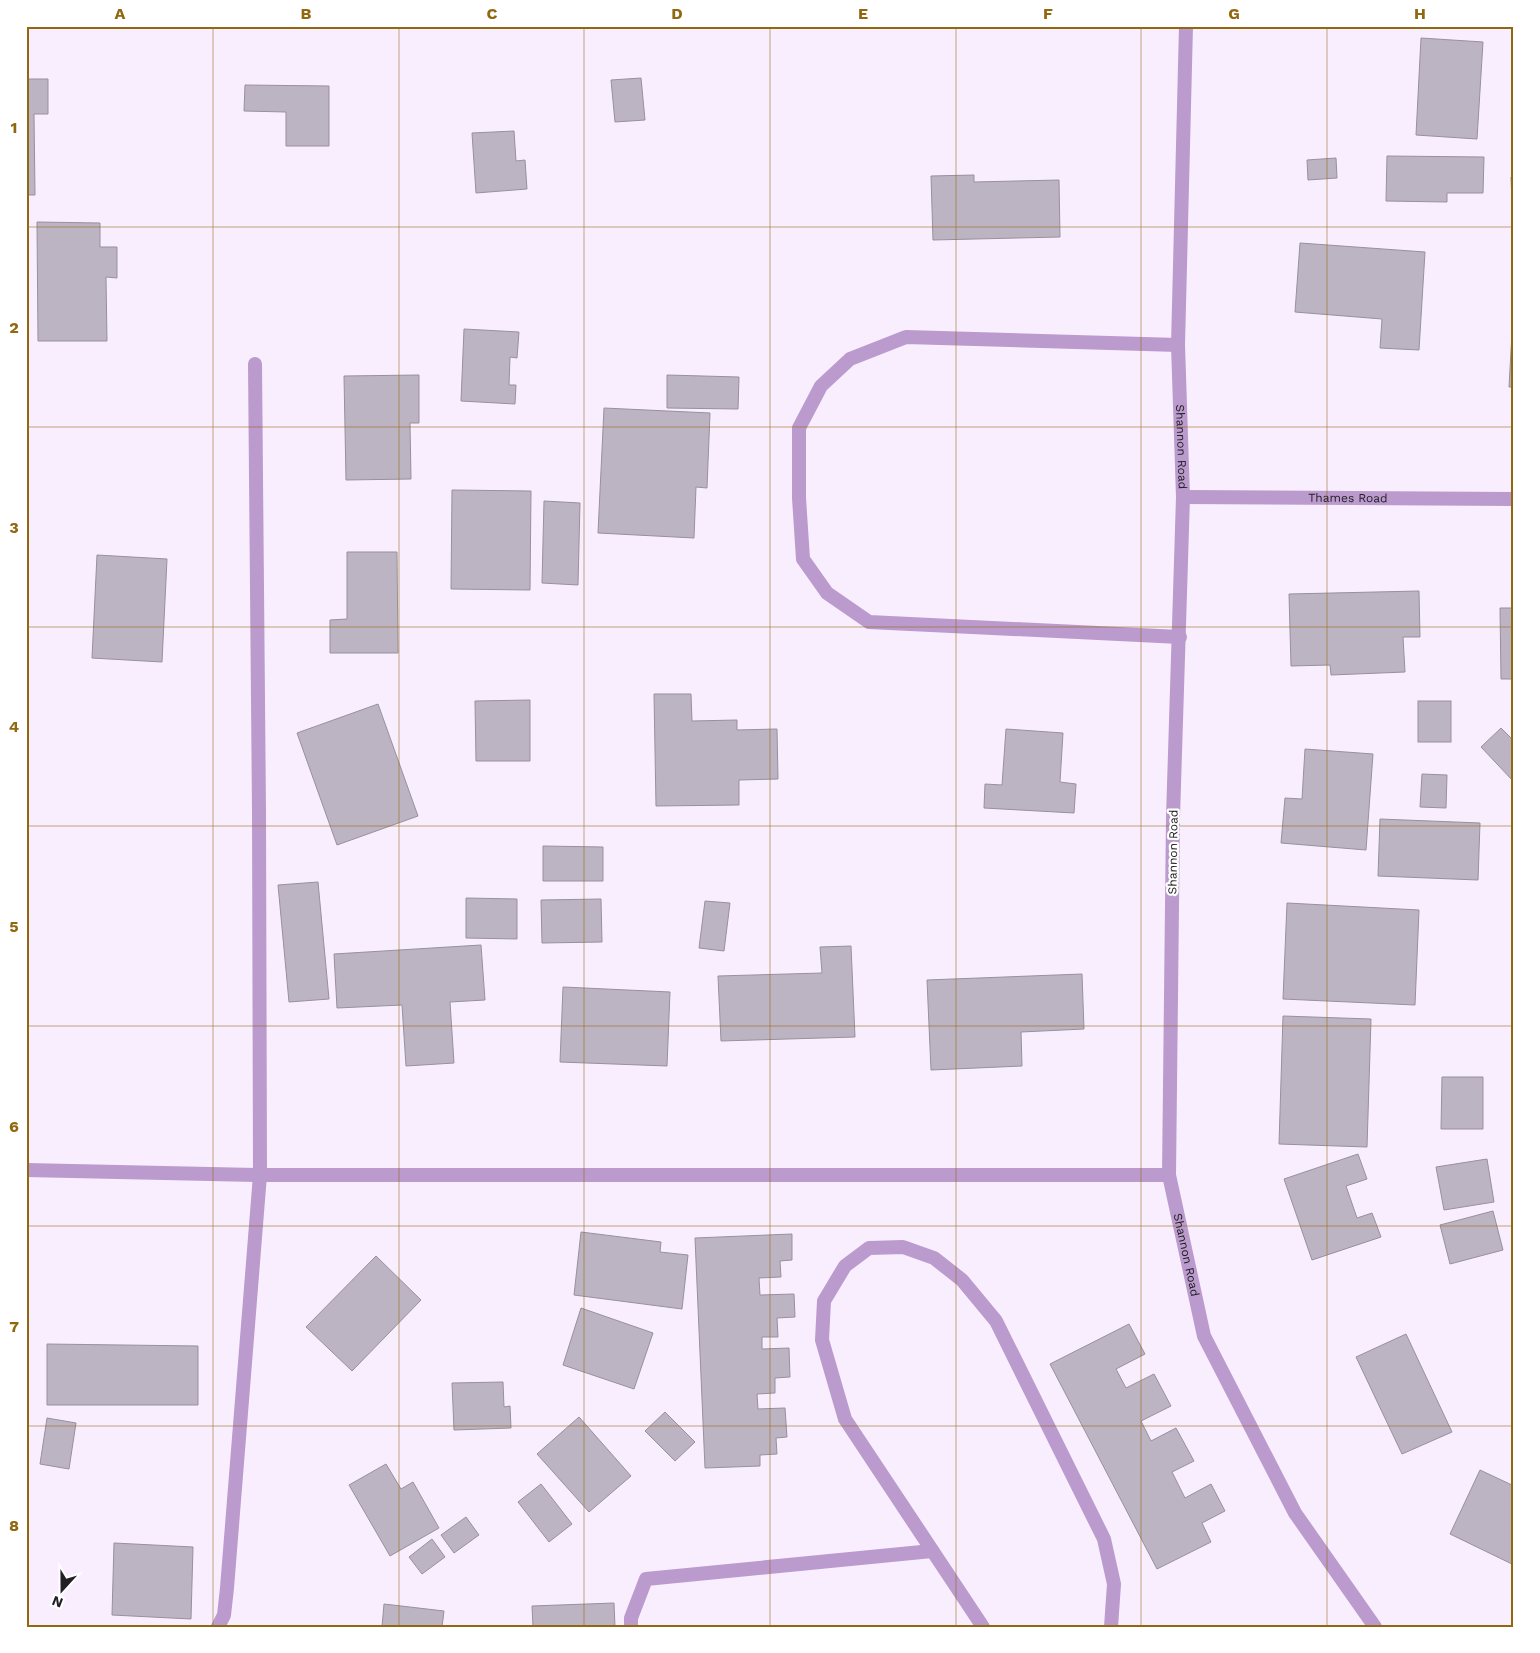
<svg xmlns="http://www.w3.org/2000/svg" width="1540" height="1653" viewBox="0 0 1540 1653" font-family="'Work Sans',sans-serif">
  <style>
    .building { fill: #bdb4c3; stroke: #99909e }
    .lines { fill: none; stroke-linecap: round; stroke-linejoin: round }
    .minor { stroke: #bb9acd; stroke-width: 14 }
    .grid { fill: none; stroke: #91680f; stroke-width: 1; stroke-opacity: 0.55 }
    .labels { text-anchor: middle; stroke-width: 4.5; stroke-linejoin: round; paint-order: stroke }
    .street-label { font-size: 12px; fill: #232025; stroke: #fff }
    .neatline { fill: none; stroke: #91680f; stroke-width: 2 }
    .grid-label { font-size: 16px; text-anchor: middle; font-weight: bold; fill: #91680f }
  </style>
  <rect width="100%" height="100%" fill="#f8eefe"/>
  <g class="building">
    <polygon points="1421,38 1483,42 1477,139 1416,135"/>
    <polygon points="641,78 645,120 615,122 611,80"/>
    <polygon points="26,79 48,79 48,114 34,114 35,195 26,195"/>
    <polygon points="245,85 329,86 329,146 286,146 286,112 244,111"/>
    <polygon points="514,131 516,161 525,160 527,189 476,193 472,133"/>
    <polygon points="1387,156 1484,157 1483,193 1447,193 1447,202 1386,201"/>
    <polygon points="1336,158 1337,178 1308,180 1307,160"/>
    <polygon points="974,175 974,182 1059,180 1060,237 933,240 931,176"/>
    <polygon points="1511,177 1514,177 1514,253"/>
    <polygon points="37,222 100,223 100,247 117,247 117,278 106,277 107,341 38,341"/>
    <polygon points="1300,243 1425,252 1419,350 1380,348 1382,319 1295,312"/>
    <polygon points="464,329 519,332 517,358 510,357 509,385 516,385 515,404 461,401"/>
    <polygon points="1512,333 1514,333 1514,387 1509,387"/>
    <polygon points="419,375 419,423 410,423 411,479 346,480 344,376"/>
    <polygon points="667,375 739,377 738,409 667,408"/>
    <polygon points="604,408 710,413 707,488 696,487 694,538 598,533"/>
    <polygon points="452,490 531,491 530,590 451,589"/>
    <polygon points="544,501 580,503 578,585 542,583"/>
    <polygon points="347,552 397,552 398,653 330,653 330,620 347,619"/>
    <polygon points="97,555 167,559 162,662 92,658"/>
    <polygon points="1419,591 1420,637 1403,637 1405,672 1331,675 1330,665 1291,666 1289,594"/>
    <polygon points="1500,608 1514,608 1514,679 1501,679"/>
    <polygon points="654,694 691,694 692,721 737,720 737,730 777,729 778,779 739,780 739,805 656,806"/>
    <polygon points="530,700 530,761 476,761 475,701"/>
    <rect x="1418" y="701" width="33" height="41"/>
    <polygon points="378,704 418,816 337,845 297,733"/>
    <polygon points="1501,728 1514,741 1514,782 1481,747"/>
    <polygon points="1006,729 1063,733 1060,782 1076,784 1074,813 984,808 985,784 1002,785"/>
    <polygon points="1305,749 1373,754 1366,850 1281,843 1285,798 1302,799"/>
    <polygon points="1422,774 1447,775 1446,808 1420,807"/>
    <polygon points="1380,819 1480,823 1478,880 1378,876"/>
    <polygon points="543,846 603,847 603,881 543,881"/>
    <polygon points="318,882 329,999 289,1002 278,885"/>
    <polygon points="466,898 517,899 517,939 466,938"/>
    <polygon points="601,899 602,942 542,943 541,900"/>
    <polygon points="705,901 730,903 724,951 699,948"/>
    <polygon points="1287,903 1419,910 1415,1005 1283,999"/>
    <polygon points="481,945 485,1000 450,1002 454,1063 406,1066 402,1005 337,1008 334,954"/>
    <polygon points="851,946 855,1037 721,1041 718,976 822,973 820,947"/>
    <polygon points="1082,974 1084,1029 1021,1032 1022,1066 931,1070 927,980"/>
    <polygon points="563,987 670,992 667,1066 560,1062"/>
    <polygon points="1283,1016 1371,1019 1367,1147 1279,1144"/>
    <polygon points="1442,1077 1483,1077 1483,1129 1441,1129"/>
    <polygon points="1358,1154 1367,1179 1346,1186 1357,1218 1372,1213 1381,1237 1312,1260 1284,1179"/>
    <polygon points="1487,1159 1494,1202 1444,1210 1436,1167"/>
    <polygon points="1493,1211 1503,1250 1450,1264 1440,1225"/>
    <polygon points="581,1232 661,1242 660,1252 688,1255 682,1309 574,1295"/>
    <polygon points="792,1234 792,1260 780,1261 781,1277 759,1278 760,1295 794,1294 795,1317 777,1318 778,1337 762,1337 762,1349 789,1348 790,1377 775,1378 775,1393 757,1394 758,1409 785,1408 787,1437 776,1438 777,1454 760,1455 760,1466 705,1468 695,1238"/>
    <polygon points="376,1256 421,1300 352,1371 306,1327"/>
    <polygon points="581,1308 653,1333 634,1389 563,1365"/>
    <polygon points="1129,1324 1145,1354 1116,1369 1126,1388 1154,1374 1171,1406 1141,1421 1151,1441 1176,1428 1194,1461 1172,1472 1185,1498 1211,1484 1225,1511 1202,1523 1211,1542 1157,1569 1050,1364"/>
    <polygon points="1406,1334 1452,1432 1402,1454 1356,1357"/>
    <polygon points="47,1344 198,1346 198,1405 47,1405"/>
    <polygon points="503,1382 504,1407 510,1406 511,1428 454,1430 452,1383"/>
    <polygon points="665,1412 695,1442 675,1461 645,1431"/>
    <polygon points="579,1417 631,1476 589,1512 537,1454"/>
    <polygon points="47,1418 76,1423 69,1469 40,1464"/>
    <polygon points="386,1464 401,1489 413,1482 439,1528 390,1556 349,1485"/>
    <polygon points="1480,1470 1514,1486 1514,1565 1450,1534"/>
    <polygon points="541,1484 572,1524 549,1542 518,1502"/>
    <polygon points="466,1517 479,1535 454,1553 441,1535"/>
    <polygon points="432,1539 445,1557 422,1574 409,1557"/>
    <polygon points="114,1543 193,1547 191,1619 112,1615"/>
    <polygon points="614,1603 615,1627 533,1627 532,1606"/>
    <polygon points="384,1604 444,1611 442,1627 382,1627"/>
  </g>
  <g class="lines">
    <g class="minor">
      <path id="s1" d="M 1186,26 L 1178,345 L 1183,497 L 1173,817 L 1169,1175 L 1204,1336 L 1295,1513 L 1375,1627"/>
      <polyline points="1178,345 906,337 850,359 821,386 799,428 799,498 803,559 827,593 869,622 1180,637"/>
      <path id="s2" d="M 1183,497 L 1514,499"/>
      <polyline points="26,1170 260,1175 1169,1175"/>
      <polyline points="218,1627 224,1615 227,1588 260,1175 259,812 255,364"/>
      <polyline points="631,1627 631,1618 646,1579 932,1551"/>
      <polyline points="983,1627 845,1419 822,1340 824,1301 845,1266 869,1248 903,1247 934,1258 962,1280 996,1321 1104,1539 1114,1584 1111,1627"/>
    </g>
  </g>
  <path class="grid" d="M 213,26 L 213,1627M 399,26 L 399,1627M 584,26 L 584,1627M 770,26 L 770,1627M 956,26 L 956,1627M 1141,26 L 1141,1627M 1327,26 L 1327,1627M 26,227 L 1514,227M 26,427 L 1514,427M 26,627 L 1514,627M 26,826 L 1514,826M 26,1026 L 1514,1026M 26,1226 L 1514,1226M 26,1426 L 1514,1426"/>
  <g class="labels">
    <g class="street-label">
      <text dy="4" stroke="none"><textPath href="#s1" startOffset="421">Shannon Road</textPath></text>
      <text dy="4" stroke="none"><textPath href="#s2" startOffset="165">Thames Road</textPath></text>
      <text transform="translate(1173 852) rotate(-89)" y="4">Shannon Road</text>
      <text dy="4" stroke="none"><textPath href="#s1" startOffset="1231">Shannon Road</textPath></text>
    </g>
  </g>
  <rect width="1540" height="1653" fill="none" stroke="#ffffff" stroke-width="55"/>
  <g transform="translate(62 1590) rotate(201)" stroke="#ffffff" stroke-width="4" paint-order="stroke">
  <path d="M0-4L9 19L0 12L-9 19Z" fill="#232025"/>
  <text y="-8" font-size="14" font-weight="bold" text-anchor="middle" fill="#232025">N</text>
  </g>
  <rect x="28" y="28" width="1484" height="1598" class="neatline"/>
  <g class="grid-label">
    <text x="120" y="19">A</text>
    <text x="306" y="19">B</text>
    <text x="492" y="19">C</text>
    <text x="677" y="19">D</text>
    <text x="863" y="19">E</text>
    <text x="1048" y="19">F</text>
    <text x="1234" y="19">G</text>
    <text x="1420" y="19">H</text>
    <text x="14" y="133">1</text>
    <text x="14" y="333">2</text>
    <text x="14" y="533">3</text>
    <text x="14" y="732">4</text>
    <text x="14" y="932">5</text>
    <text x="14" y="1132">6</text>
    <text x="14" y="1332">7</text>
    <text x="14" y="1531">8</text>
  </g>
</svg>
